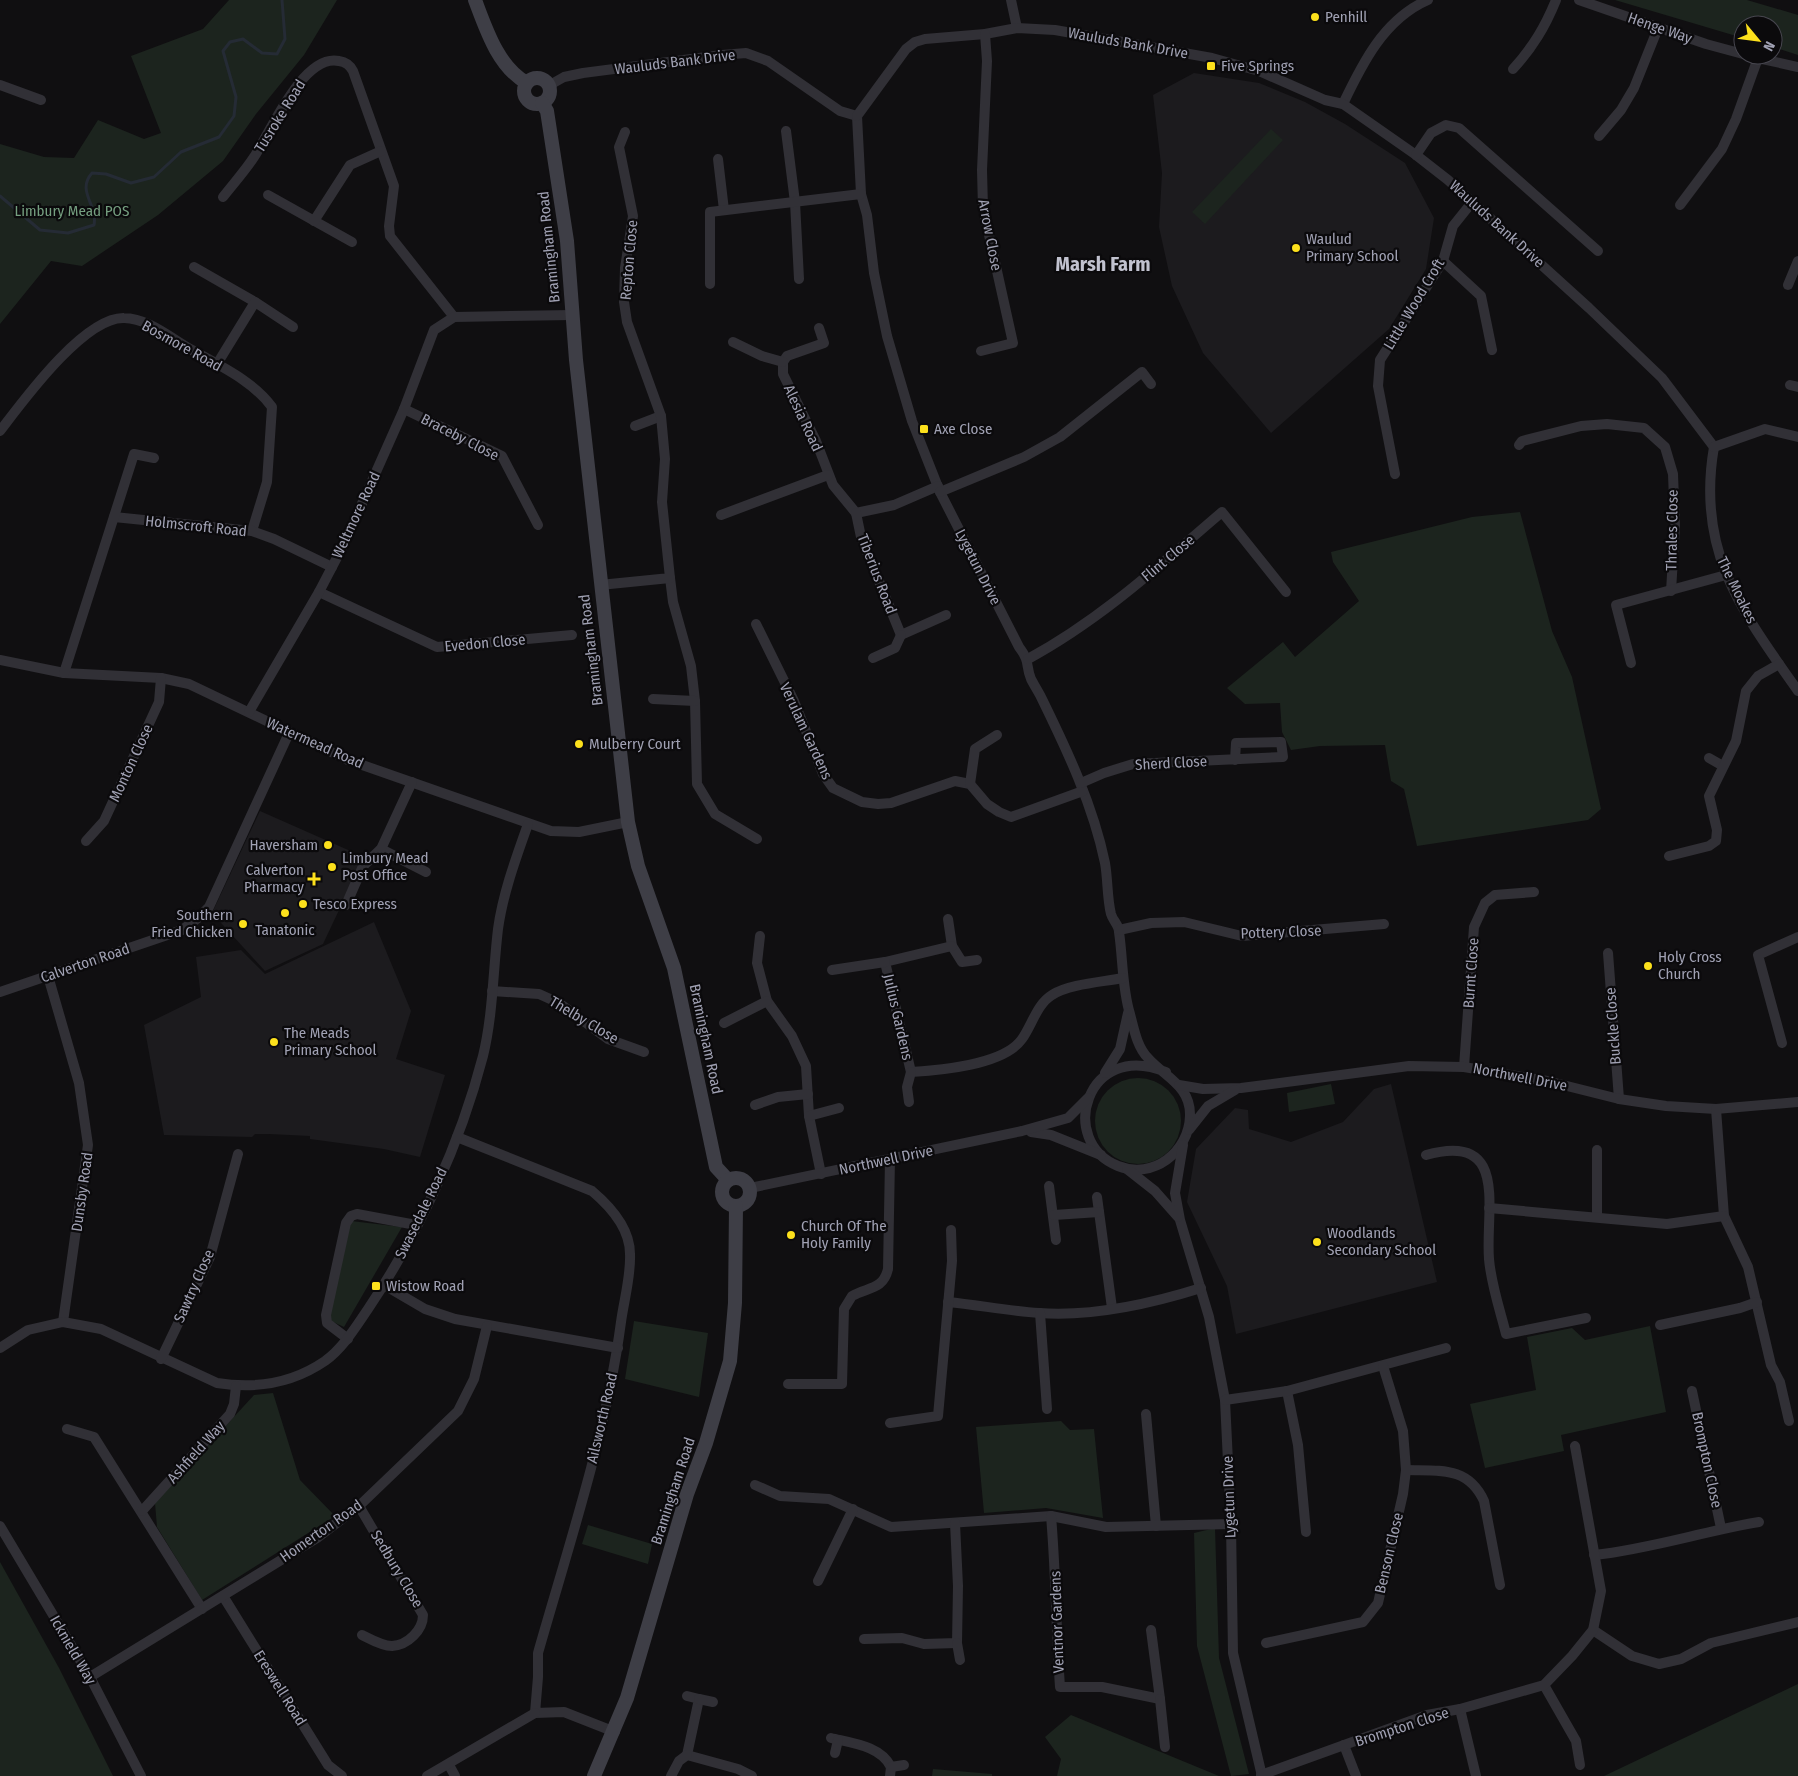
<svg xmlns="http://www.w3.org/2000/svg" width="1798" height="1776" viewBox="0 0 1798 1776" font-family="'Fira Sans Condensed',sans-serif">
  <style>
    .built { fill: #1c1b1e }
    .green { fill: #1c241e }
    .lines { fill: none; stroke-linecap: round; stroke-linejoin: round }
    .stream { stroke: #252b35; stroke-width: 3 }
    .street { stroke: #313036; stroke-width: 10 }
    .secondary { stroke: #3e3e46; stroke-width: 14 }
    .poi-dot { fill: #fce01c; stroke: #0b0a0c; stroke-width: 2 }
    .labels { text-anchor: middle; stroke-width: 4.5; stroke-linejoin: round; paint-order: stroke }
    .poi-label { font-size: 15px; fill: #a0a1b3; stroke: #0b0a0c; text-anchor: start }
    .street-label { font-size: 15px; fill: #a0a1b3; stroke: #0b0a0c }
    .park-label { font-size: 15px; fill: #759f80; stroke: #0b0a0c }
    .district-label { font-size: 20px; font-weight: bold; fill: #c1c2cf; stroke: #0b0a0c }
  </style>
  <rect width="100%" height="100%" fill="#100f11"/>
  <g class="built">
    <polygon points="1194,73 1259,83 1305,102 1345,124 1405,163 1434,218 1426,269 1389,329 1271,433 1203,353 1172,286 1159,227 1162,173 1153,95"/>
    <polygon points="260,811 364,857 323,944 265,971 212,913"/>
    <polygon points="374,922 411,1011 396,1059 445,1075 420,1157 384,1149 310,1139 310,1136 269,1134 255,1134 252,1137 164,1135 144,1025 201,997 196,957 241,950 265,974"/>
    <polygon points="1391,1084 1437,1282 1236,1334 1227,1286 1187,1202 1196,1149 1235,1108 1248,1110 1249,1129 1291,1142 1343,1122 1374,1089"/>
  </g>
  <g class="green">
    <polygon points="229,0 337,0 304,55 256,114 223,161 158,215 82,266 51,261 0,324 0,144 44,157 74,158 98,120 144,139 161,133 131,56 203,29"/>
    <polygon points="1615,0 1747,0 1798,15 1798,55 1773,47 1773,25 1743,25 1743,38"/>
    <polygon points="1271,129 1283,140 1205,224 1192,212"/>
    <polygon points="1520,512 1552,631 1572,677 1601,809 1588,820 1417,846 1404,789 1391,781 1385,745 1320,746 1291,750 1282,732 1280,703 1245,704 1227,688 1283,642 1295,657 1359,601 1333,562 1331,552 1472,517"/>
    <circle cx="1138" cy="1121" r="43"/>
    <polygon points="1331,1084 1335,1104 1289,1112 1287,1093"/>
    <polygon points="351,1221 402,1227 344,1327 329,1320"/>
    <polygon points="634,1321 708,1333 699,1397 625,1379"/>
    <polygon points="1650,1326 1666,1412 1561,1435 1564,1451 1485,1468 1470,1404 1536,1390 1527,1337 1572,1328 1585,1340"/>
    <polygon points="273,1393 300,1480 335,1516 202,1600 157,1527 155,1503 254,1395"/>
    <polygon points="1061,1421 1070,1430 1094,1429 1103,1518 1046,1508 984,1513 976,1427"/>
    <polygon points="588,1525 652,1544 648,1564 582,1544"/>
    <polygon points="1215,1528 1219,1658 1249,1774 1231,1776 1197,1646 1194,1533"/>
    <polygon points="0,1562 59,1668 113,1776 0,1776"/>
    <polygon points="1798,1684 1798,1776 1604,1776"/>
    <polygon points="1071,1715 1219,1776 1057,1776 1061,1759 1045,1737"/>
    <polygon points="933,1769 992,1774 992,1776 932,1776"/>
  </g>
  <g class="lines">
    <path class="stream" d="M 0,196 L 40,230 L 68,233 L 94,225 C 98,205 76,191 92,173 L 106,174 L 131,183 L 154,177 L 181,152 L 219,137 L 234,116 L 236,97 L 223,51 L 230,42 L 243,39 L 262,53 L 277,54 L 285,39 L 282,0"/>
    <g class="street">
      <polyline points="1011,0 1017,28"/>
      <polyline points="1579,0 1706,44 1743,54"/>
      <polyline points="1753,57 1798,67"/>
      <path d="M 1513,69 C 1533,47 1545,27 1556,0"/>
      <polyline points="0,85 41,100"/>
      <polyline points="548,86 564,77 583,73 722,55 746,53 768,61 840,111 857,116"/>
      <path d="M 1343,104 C 1362,64 1384,19 1428,0"/>
      <path d="M 857,116 L 861,194 L 867,215 L 874,273 L 887,336 L 912,421 L 940,492 L 1019,647 C 1031,663 1025,664 1031,679 C 1034,685 1038,691 1041,697 C 1067,750 1093,805 1105,863 C 1108,880 1107,898 1111,914 C 1113,921 1119,925 1119,932 C 1123,959 1122,988 1130,1014 C 1134,1029 1137,1047 1148,1058 C 1165,1077 1191,1086 1190,1116 C 1189,1152 1153,1180 1118,1166 C 1057,1142 1086,1039 1166,1072"/>
      <polyline points="857,116 906,49 915,42 925,39 985,34 1017,28 1055,30 1212,58 1259,71 1325,100 1343,104 1416,155 1448,180 1589,308 1662,378 1714,447"/>
      <polyline points="786,131 795,202 799,279"/>
      <polyline points="1599,136 1621,110 1634,88 1658,28"/>
      <polyline points="1416,155 1431,133 1446,125 1459,128 1598,251"/>
      <polyline points="718,159 724,210"/>
      <polyline points="268,195 352,242"/>
      <path d="M 223,197 C 233,184 245,171 254,157 C 270,133 303,53 339,61 C 346,62 350,65 353,71 L 394,186 L 389,226 L 390,236 L 454,317"/>
      <polyline points="1680,205 1722,149 1736,119 1758,58"/>
      <polyline points="314,221 350,165 381,151"/>
      <polyline points="1443,261 1481,296 1492,350"/>
      <polyline points="194,267 255,302"/>
      <polyline points="710,284 710,212 861,194"/>
      <polyline points="1788,285 1798,261"/>
      <polyline points="819,328 824,343 787,356 783,362 783,374 816,441 833,485 856,513 894,505 938,486"/>
      <polyline points="733,342 762,356 783,362"/>
      <polyline points="981,351 1013,343 983,208 982,170 987,61 985,34"/>
      <polyline points="217,364 255,302 293,327"/>
      <polyline points="1790,385 1798,387"/>
      <polyline points="404,409 502,456 538,525"/>
      <polyline points="635,426 661,416"/>
      <path d="M 0,431 C 23,401 84,317 124,318 C 148,318 172,339 192,350 C 220,366 253,381 272,407 L 267,482 L 252,531"/>
      <polyline points="1519,445 1522,441 1581,426 1607,424 1644,428 1665,447 1673,474 1675,526 1671,591"/>
      <path d="M 1714,447 C 1696,551 1741,610 1798,691"/>
      <polyline points="1714,447 1765,429 1798,437"/>
      <polyline points="1395,474 1378,386 1380,360 1443,261 1453,226 1473,201"/>
      <polyline points="940,492 1024,457 1060,437 1142,372 1151,384"/>
      <polyline points="856,513 861,537 901,635 946,615"/>
      <polyline points="721,515 828,475"/>
      <polyline points="114,517 252,531 274,539 332,567"/>
      <polyline points="670,578 673,602 691,666 695,701 697,784 715,814 757,839"/>
      <polyline points="600,585 670,578 662,502 665,459 661,416 627,322 624,302 625,268 633,216 619,147 625,132"/>
      <polyline points="319,592 437,647 572,635"/>
      <polyline points="756,624 794,701 823,774 833,788 862,802 878,804 891,803 955,781 970,784 987,804 999,812 1011,817 1083,791"/>
      <polyline points="873,658 895,648 901,635"/>
      <path d="M 1028,659 C 1100,620 1160,565 1222,512 L 1286,592"/>
      <polyline points="0,660 64,673 161,678 189,684 348,760 551,831 579,832 628,822"/>
      <polyline points="1631,663 1616,605 1726,575"/>
      <polyline points="64,673 134,454 154,458"/>
      <polyline points="653,699 695,701"/>
      <polyline points="249,712 319,592 344,544 404,409 434,330 454,317 573,315"/>
      <polyline points="1709,758 1723,766"/>
      <polyline points="1081,783 1104,773 1133,764 1283,757 1281,742 1236,743 1235,760"/>
      <polyline points="970,784 975,749 997,735"/>
      <polyline points="86,841 104,821 159,702 161,678"/>
      <polyline points="381,849 426,872"/>
      <polyline points="1669,856 1709,846 1716,841 1717,830 1709,796 1736,741 1746,691 1758,676 1779,664"/>
      <polyline points="346,905 363,866 381,849 412,782"/>
      <polyline points="948,919 952,946 962,962 977,960"/>
      <polyline points="1119,930 1151,923 1184,922 1242,936 1384,924"/>
      <polyline points="760,936 757,963 767,1001 792,1036 806,1066 809,1116 821,1174"/>
      <path d="M 952,946 L 885,962 L 911,1072 C 941,1070 1004,1065 1022,1039 C 1032,1025 1037,1004 1052,995 C 1069,984 1103,982 1123,978"/>
      <polyline points="1608,953 1619,1099"/>
      <polyline points="832,970 885,962"/>
      <polyline points="48,976 79,1083 88,1145 63,1322"/>
      <polyline points="492,991 539,994 559,1003 608,1039 644,1052"/>
      <polyline points="0,992 182,930 198,918 209,907 289,733"/>
      <polyline points="724,1023 767,1001"/>
      <polyline points="1782,1043 1758,955 1798,937"/>
      <polyline points="1464,1067 1474,927 1485,903 1495,895 1534,892"/>
      <polyline points="1105,1073 1120,1049 1128,1013"/>
      <polyline points="1179,1085 1203,1089 1241,1088 1409,1066 1464,1067 1547,1081 1619,1099 1666,1106 1716,1109 1798,1102"/>
      <polyline points="909,1102 907,1087 911,1072"/>
      <polyline points="755,1105 778,1097 808,1094"/>
      <polyline points="1716,1109 1724,1216 1748,1267 1771,1365 1780,1382 1789,1421"/>
      <polyline points="809,1116 839,1108"/>
      <polyline points="1189,1130 1208,1106 1235,1090"/>
      <polyline points="1031,1132 1051,1135 1101,1155"/>
      <path d="M 457,1137 L 592,1191 C 611,1207 630,1228 630,1254 C 631,1276 624,1300 621,1322 C 606,1435 569,1544 538,1653 L 538,1677 L 535,1713 L 564,1712 L 615,1732"/>
      <polyline points="1183,1145 1175,1193 1180,1220 1209,1317 1225,1400 1231,1524 1233,1653 1262,1776"/>
      <polyline points="1597,1150 1597,1217"/>
      <path d="M 1426,1155 C 1510,1131 1485,1210 1489,1259 C 1491,1284 1500,1310 1506,1334 L 1586,1318"/>
      <polyline points="1127,1169 1155,1191 1178,1217"/>
      <polyline points="1049,1186 1056,1240"/>
      <polyline points="750,1188 1022,1131 1068,1118 1088,1098"/>
      <polyline points="1097,1197 1112,1308"/>
      <polyline points="1489,1208 1667,1224 1724,1216"/>
      <polyline points="1054,1215 1099,1212"/>
      <polyline points="384,1285 425,1309 455,1319 618,1348"/>
      <path d="M 948,1302 C 978,1305 1009,1311 1039,1313 C 1093,1317 1150,1304 1201,1288"/>
      <polyline points="1040,1313 1047,1409"/>
      <polyline points="1660,1325 1740,1308 1757,1302"/>
      <polyline points="348,1339 327,1323 326,1315 346,1223 351,1216 357,1214 416,1225"/>
      <path d="M 0,1348 L 28,1330 L 63,1322 L 101,1329 L 217,1383 C 255,1389 293,1383 325,1361 C 343,1348 355,1328 368,1309 C 419,1233 460,1145 483,1056 C 493,1015 493,971 498,929 C 503,893 516,858 528,824"/>
      <polyline points="161,1359 210,1257 238,1154"/>
      <path d="M 788,1384 L 842,1384 L 844,1309 L 852,1296 C 868,1287 883,1290 888,1269 L 890,1159"/>
      <polyline points="1287,1391 1298,1445 1306,1532"/>
      <polyline points="1692,1391 1721,1528"/>
      <polyline points="1225,1400 1287,1391 1446,1348"/>
      <polyline points="1146,1414 1156,1526"/>
      <polyline points="890,1423 938,1416 952,1261 951,1230"/>
      <polyline points="67,1429 94,1437 202,1609"/>
      <path d="M 1406,1470 C 1440,1471 1468,1466 1484,1501 L 1500,1585"/>
      <polyline points="755,1485 780,1496 829,1499 891,1527 1051,1516 1106,1527 1231,1524"/>
      <path d="M 359,1506 L 423,1615 C 423,1630 408,1645 392,1646 C 382,1646 370,1639 362,1635"/>
      <polyline points="142,1511 230,1414 234,1404 236,1386"/>
      <path d="M 1051,1516 C 1056,1573 1056,1630 1060,1687 L 1102,1687 L 1160,1699 L 1151,1630"/>
      <polyline points="0,1526 90,1677 141,1776"/>
      <path d="M 1594,1555 C 1650,1549 1704,1531 1759,1522"/>
      <polyline points="818,1581 853,1509"/>
      <polyline points="223,1596 328,1765 342,1776"/>
      <polyline points="1593,1630 1632,1656 1659,1664 1681,1659 1711,1643 1798,1622"/>
      <polyline points="864,1639 902,1638 924,1644 957,1643 958,1586 955,1523"/>
      <polyline points="957,1643 960,1660"/>
      <polyline points="1266,1643 1363,1622 1378,1603 1403,1494 1406,1470 1403,1431 1383,1366"/>
      <polyline points="90,1677 317,1538 359,1506 458,1411 474,1379 487,1326"/>
      <polyline points="1544,1685 1576,1741 1580,1765"/>
      <polyline points="687,1696 699,1699 687,1755 738,1769 752,1776"/>
      <polyline points="699,1699 713,1702"/>
      <polyline points="1160,1699 1165,1747"/>
      <polyline points="1460,1709 1476,1776"/>
      <path d="M 831,1738 C 852,1743 881,1746 891,1767 L 890,1776"/>
      <polyline points="1344,1745 1356,1776"/>
      <polyline points="835,1753 838,1740"/>
      <polyline points="449,1765 455,1776"/>
      <polyline points="891,1767 904,1765"/>
      <polyline points="1261,1775 1427,1715 1460,1709 1544,1685 1572,1656 1593,1630 1601,1591 1575,1446"/>
      <polyline points="427,1776 535,1713"/>
      <polyline points="671,1776 679,1761 687,1755"/>
    </g>
    <g class="secondary">
      <path d="M 475,0 C 486,29 498,67 527,83"/>
      <circle cx="537" cy="91" r="13"/>
      <polyline points="542,103 547,111 567,241 576,360 628,822 638,866 674,968 716,1167 728,1180"/>
      <circle cx="736" cy="1192" r="14"/>
      <polyline points="594,1776 627,1698 687,1494 706,1443 730,1361 735,1303 736,1206"/>
    </g>
  </g>
  <g class="poi-dot">
    <circle cx="1315" cy="17" r="5"/>
    <rect x="1206" y="61" width="10" height="10" rx="2.5"/>
    <circle cx="1296" cy="248" r="5"/>
    <rect x="919" y="424" width="10" height="10" rx="2.5"/>
    <circle cx="579" cy="744" r="5"/>
    <circle cx="328" cy="845" r="5"/>
    <circle cx="332" cy="867" r="5"/>
    <path d="M311.5 871.5h5v5h5v5h-5v5h-5v-5h-5v-5h5z"/>
    <circle cx="303" cy="904" r="5"/>
    <circle cx="285" cy="913" r="5"/>
    <circle cx="243" cy="924" r="5"/>
    <circle cx="1648" cy="966" r="5"/>
    <circle cx="274" cy="1042" r="5"/>
    <circle cx="791" cy="1235" r="5"/>
    <circle cx="1317" cy="1242" r="5"/>
    <rect x="371" y="1281" width="10" height="10" rx="2.5"/>
  </g>
  <g class="labels">
    <g class="poi-label">
      <text x="1325" y="22">Penhill</text>
      <text x="1221" y="71">Five Springs</text>
      <text x="1306" y="244">Waulud<tspan x="1306" dy="17">Primary School</tspan></text>
      <text x="934" y="434">Axe Close</text>
      <text x="589" y="749">Mulberry Court</text>
      <text x="318" y="850" text-anchor="end">Haversham</text>
      <text x="342" y="863">Limbury Mead<tspan x="342" dy="17">Post Office</tspan></text>
      <text x="304" y="875" text-anchor="end">Calverton<tspan x="304" dy="17">Pharmacy</tspan></text>
      <text x="313" y="909">Tesco Express</text>
      <text x="233" y="920" text-anchor="end">Southern<tspan x="233" dy="17">Fried Chicken</tspan></text>
      <text x="285" y="935" text-anchor="middle">Tanatonic</text>
      <text x="1658" y="962">Holy Cross<tspan x="1658" dy="17">Church</tspan></text>
      <text x="284" y="1038">The Meads<tspan x="284" dy="17">Primary School</tspan></text>
      <text x="801" y="1231">Church Of The<tspan x="801" dy="17">Holy Family</tspan></text>
      <text x="1327" y="1238">Woodlands<tspan x="1327" dy="17">Secondary School</tspan></text>
      <text x="386" y="1291">Wistow Road</text>
    </g>
    <g class="street-label">
      <text transform="translate(1660 28) rotate(19)" y="5">Henge Way</text>
      <text transform="translate(1128 43) rotate(10)" y="5">Wauluds Bank Drive</text>
      <text transform="translate(675 62) rotate(-7)" y="5">Wauluds Bank Drive</text>
      <text transform="translate(280 116) rotate(-58)" y="5">Tusroke Road</text>
      <text transform="translate(1497 224) rotate(42)" y="5">Wauluds Bank Drive</text>
      <text transform="translate(990 235) rotate(79)" y="5">Arrow Close</text>
      <text transform="translate(549 247) rotate(-96)" y="5">Bramingham Road</text>
      <text transform="translate(629 260) rotate(-85)" y="5">Repton Close</text>
      <text transform="translate(1414 304) rotate(-59)" y="5">Little Wood Croft</text>
      <text transform="translate(182 346) rotate(29)" y="5">Bosmore Road</text>
      <text transform="translate(803 418) rotate(65)" y="5">Alesia Road</text>
      <text transform="translate(460 437) rotate(27)" y="5">Braceby Close</text>
      <text transform="translate(356 515) rotate(-65)" y="5">Weltmore Road</text>
      <text transform="translate(196 526) rotate(6)" y="5">Holmscroft Road</text>
      <text transform="translate(1672 530) rotate(-89)" y="5">Thrales Close</text>
      <text transform="translate(1168 558) rotate(-40)" y="5">Flint Close</text>
      <text transform="translate(978 567) rotate(63)" y="5">Lygetun Drive</text>
      <text transform="translate(877 574) rotate(69)" y="5">Tiberius Road</text>
      <text transform="translate(1737 590) rotate(64)" y="5">The Moakes</text>
      <text transform="translate(485 643) rotate(-5)" y="5">Evedon Close</text>
      <text transform="translate(591 650) rotate(-97)" y="5">Bramingham Road</text>
      <text transform="translate(806 731) rotate(65)" y="5">Verulam Gardens</text>
      <text transform="translate(315 743) rotate(24)" y="5">Watermead Road</text>
      <text transform="translate(131 763) rotate(-65)" y="5">Monton Close</text>
      <text transform="translate(1171 763) rotate(-3)" y="5">Sherd Close</text>
      <text transform="translate(1281 932) rotate(-2)" y="5">Pottery Close</text>
      <text transform="translate(85 963) rotate(-19)" y="5">Calverton Road</text>
      <text transform="translate(1471 973) rotate(-86)" y="5">Burnt Close</text>
      <text transform="translate(898 1017) rotate(77)" y="5">Julius Gardens</text>
      <text transform="translate(584 1020) rotate(31)" y="5">Thelby Close</text>
      <text transform="translate(1613 1026) rotate(-94)" y="5">Buckle Close</text>
      <text transform="translate(706 1039) rotate(78)" y="5">Bramingham Road</text>
      <text transform="translate(1520 1077) rotate(11)" y="5">Northwell Drive</text>
      <text transform="translate(886 1160) rotate(-12)" y="5">Northwell Drive</text>
      <text transform="translate(82 1192) rotate(-82)" y="5">Dunsby Road</text>
      <text transform="translate(421 1213) rotate(-64)" y="5">Swasedale Road</text>
      <text transform="translate(194 1286) rotate(-66)" y="5">Sawtry Close</text>
      <text transform="translate(602 1418) rotate(-77)" y="5">Ailsworth Road</text>
      <text transform="translate(196 1452) rotate(-48)" y="5">Ashfield Way</text>
      <text transform="translate(1707 1460) rotate(78)" y="5">Brompton Close</text>
      <text transform="translate(673 1491) rotate(-72)" y="5">Bramingham Road</text>
      <text transform="translate(1229 1497) rotate(-92)" y="5">Lygetun Drive</text>
      <text transform="translate(321 1531) rotate(-35)" y="5">Homerton Road</text>
      <text transform="translate(1389 1553) rotate(-77)" y="5">Benson Close</text>
      <text transform="translate(397 1569) rotate(59)" y="5">Sedbury Close</text>
      <text transform="translate(1057 1622) rotate(-92)" y="5">Ventnor Gardens</text>
      <text transform="translate(73 1650) rotate(60)" y="5">Icknield Way</text>
      <text transform="translate(280 1688) rotate(58)" y="5">Ereswell Road</text>
      <text transform="translate(1402 1727) rotate(-18)" y="5">Brompton Close</text>
    </g>
    <g class="park-label">
      <text x="72" y="216">Limbury Mead POS</text>
    </g>
    <g class="district-label">
      <text x="1103" y="271">Marsh Farm</text>
    </g>
  </g>
  <g transform="translate(1758 40) rotate(119)"><circle r="24" fill="#0b0a0c" stroke="#47464f"/>
  <path d="M0-4L9 19L0 12L-9 19Z" fill="#fce01c"/>
  <text y="-8" font-size="14" font-weight="bold" text-anchor="middle" fill="#a0a1b3">N</text>
  </g>
</svg>
